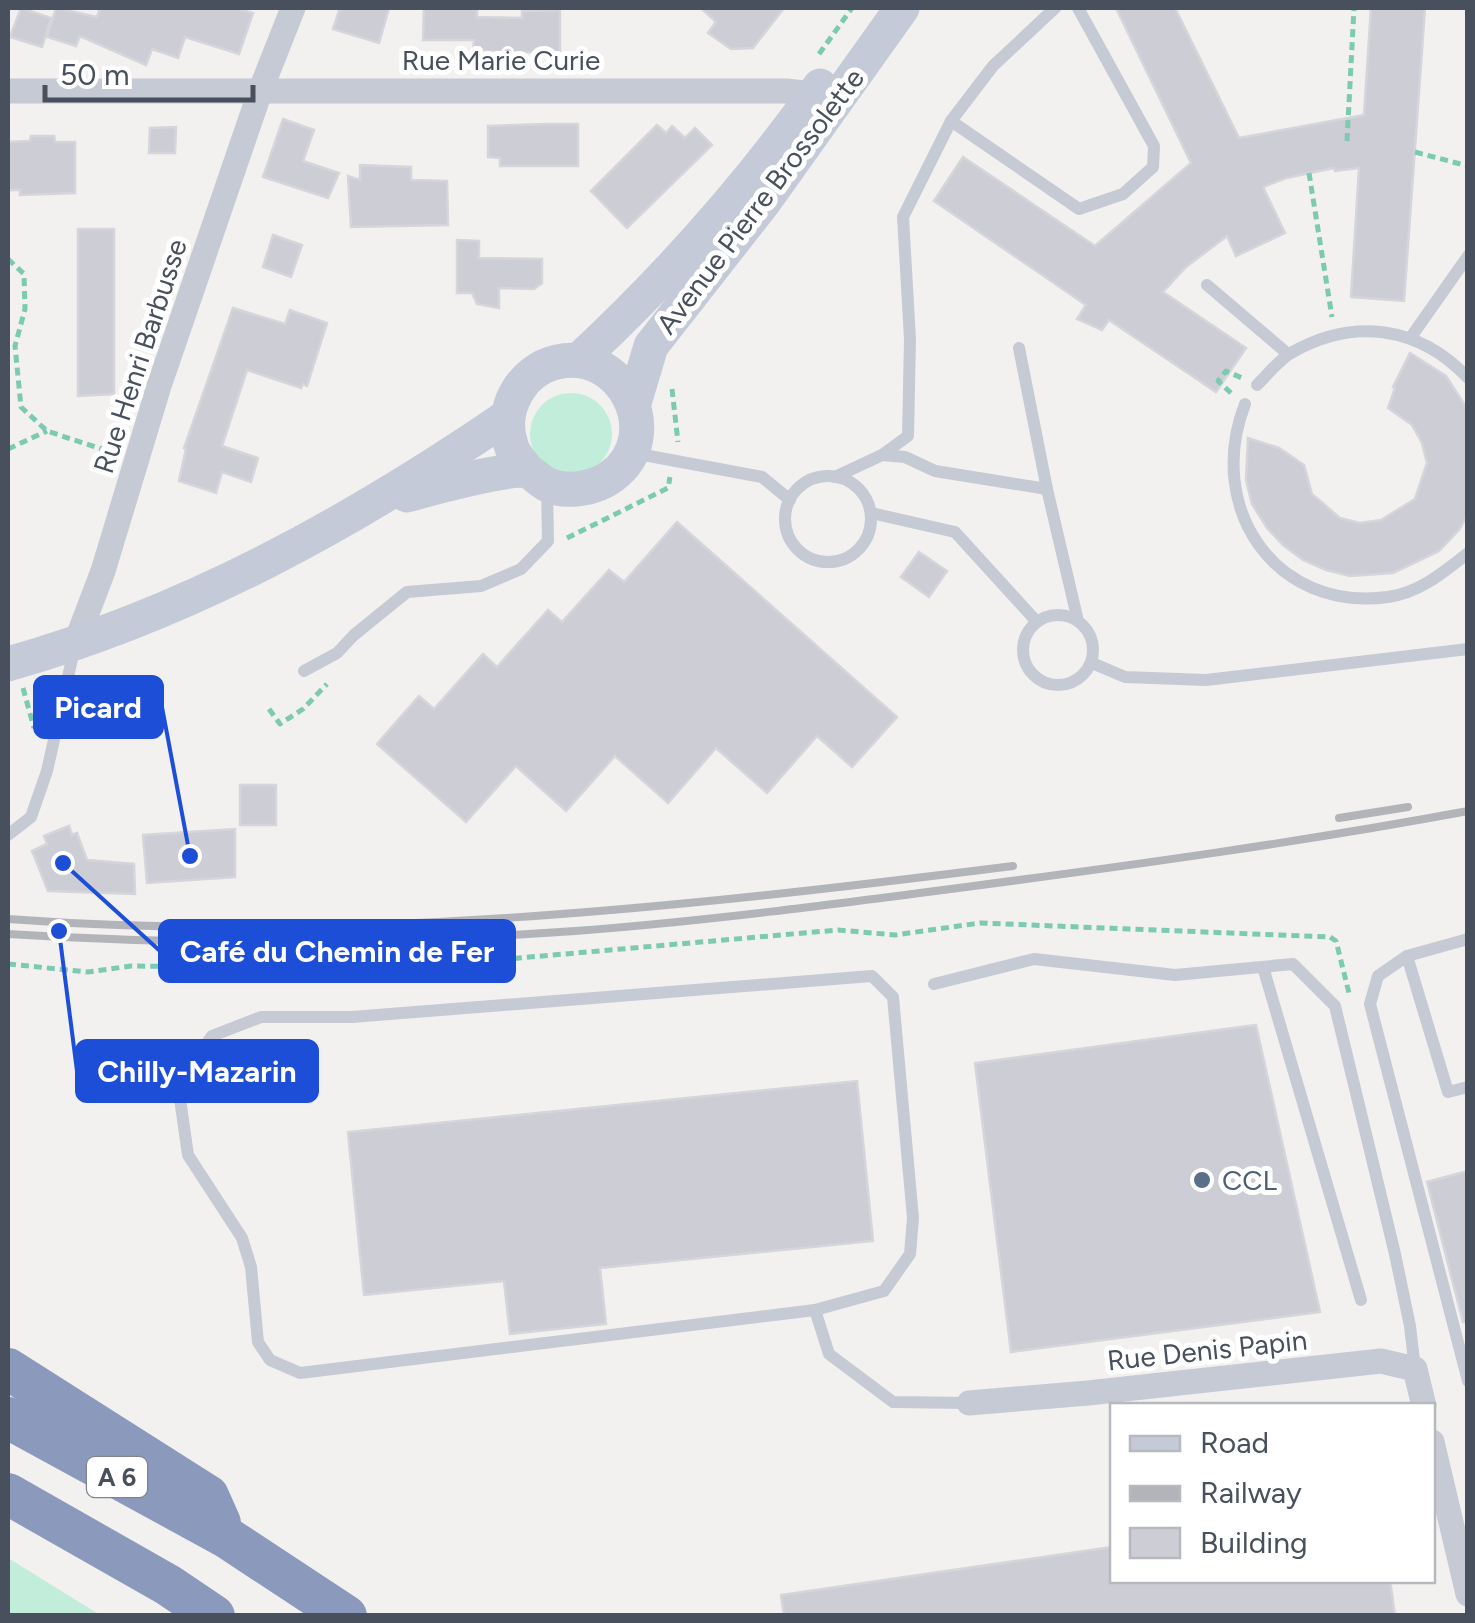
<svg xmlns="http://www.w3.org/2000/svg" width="1475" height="1623" viewBox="0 0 1475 1623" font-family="Figtree,sans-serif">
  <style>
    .green { fill: #c1edda }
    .building { fill: #cdced5; stroke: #d5d5db; stroke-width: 2.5 }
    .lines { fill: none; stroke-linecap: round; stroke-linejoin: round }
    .path { stroke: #7bcab1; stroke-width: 5; stroke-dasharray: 8 5; stroke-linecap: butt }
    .lane { stroke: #c5cad4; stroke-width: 12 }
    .street { stroke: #c5cad4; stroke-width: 25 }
    .secondary { stroke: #c4cad8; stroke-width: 35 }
    .highway { stroke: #8b9abc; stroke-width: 42 }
    .rail { stroke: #b3b4ba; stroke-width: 8 }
    .service-dot { fill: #5c6f8a; stroke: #fff; stroke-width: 4 }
    .labels { text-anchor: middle; stroke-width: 10; stroke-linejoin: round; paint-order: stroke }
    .shield { fill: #fff; stroke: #80848e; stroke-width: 2.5 }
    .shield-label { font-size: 25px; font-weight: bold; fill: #49505d }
    .street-label { font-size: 28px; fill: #49505d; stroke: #fff }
    .service-label { font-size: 28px; fill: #4e5e75; stroke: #fff; text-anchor: start }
    .leader { fill: none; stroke: #1d4ed8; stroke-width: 4 }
    .callout-dot { fill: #1d4ed8; stroke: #fff; stroke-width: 4 }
    .callout { fill: #1d4ed8; stroke: #1d4ed8; stroke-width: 4 }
    .callout-label { font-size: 30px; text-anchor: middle; font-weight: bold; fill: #fff }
  </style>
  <rect width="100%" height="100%" fill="#f2f1f0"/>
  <g class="green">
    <circle cx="571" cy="434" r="41"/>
    <polygon points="8,1558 100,1615 8,1615"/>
  </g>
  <g class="building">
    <polygon points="21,8 51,18 42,47 10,37"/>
    <polygon points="56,8 97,17 100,8 235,8 253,13 239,54 185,37 178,58 152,49 146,65 80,36 76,46 47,37"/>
    <polygon points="340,8 389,8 379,43 333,29"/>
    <polygon points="424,8 477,8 477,17 522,18 522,11 560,10 560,53 473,51 474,40 423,40"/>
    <polygon points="701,8 784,8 753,48 731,49 708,33 716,22"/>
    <polygon points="1116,8 1175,8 1239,138 1364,115 1371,8 1425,8 1404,301 1351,297 1359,168 1335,171 1334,168 1286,178 1263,187 1285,233 1236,256 1227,236 1186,267 1163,292 1246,348 1216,392 1109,320 1102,330 1077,319 1086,305 934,201 963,157 1095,246 1191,163"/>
    <polygon points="283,119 314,130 303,161 339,173 328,198 263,177"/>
    <polygon points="547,124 578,124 578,166 500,166 500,158 488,157 488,126"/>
    <polygon points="657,125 666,133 672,126 685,138 695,128 712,145 627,228 591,191"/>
    <polygon points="176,127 175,153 149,153 150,128"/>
    <polygon points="31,136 54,136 55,142 75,142 75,193 20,195 20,190 8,190 8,142 30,141"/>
    <polygon points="360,165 411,167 411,180 447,181 448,225 351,227 348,176 360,180"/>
    <polygon points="78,229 114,229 114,394 78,396"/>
    <polygon points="273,235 302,245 291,277 263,267"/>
    <polygon points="457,240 479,241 479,258 542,259 542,283 534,289 499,288 499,308 477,304 472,293 457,293"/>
    <polygon points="233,308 285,324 290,310 327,323 307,386 303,384 301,388 247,370 222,446 258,458 251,482 222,472 216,493 179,481 186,449 184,448"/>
    <polygon points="1410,353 1446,376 1468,410 1468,514 1459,530 1439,551 1393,573 1350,576 1326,570 1303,560 1283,545 1267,528 1252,504 1246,480 1248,438 1279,448 1304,465 1312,494 1340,518 1360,523 1381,520 1415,499 1427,463 1422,443 1412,425 1388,408 1395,388 1393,387"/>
    <polygon points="677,522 897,717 852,767 817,736 767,793 716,748 668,803 615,756 566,811 516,766 466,822 377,744 419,696 434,709 483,654 497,667 548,610 562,622 609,570 624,582"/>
    <polygon points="919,552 947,571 929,597 901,577"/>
    <rect x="240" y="785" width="36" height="40"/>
    <polygon points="69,826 72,835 77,833 87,860 134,864 135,894 48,891 32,851 47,844 44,836"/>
    <polygon points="235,829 235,877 147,883 143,835"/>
    <polygon points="1256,1025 1320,1312 1011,1352 975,1063"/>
    <polygon points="857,1081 873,1241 600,1268 606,1324 510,1334 504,1281 364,1295 348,1132"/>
    <polygon points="1468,1171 1468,1322 1463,1322 1427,1182"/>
    <polygon points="1112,1547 1112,1580 1390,1580 1395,1616 784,1616 781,1595"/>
  </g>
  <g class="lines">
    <g class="path">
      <polyline points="819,54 852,8"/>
      <polyline points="1347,141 1354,8"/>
      <polyline points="1415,152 1468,166"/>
      <polyline points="1309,173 1332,317"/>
      <polyline points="8,259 24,274 25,309 15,346 21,407 47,431 114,453"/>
      <polyline points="672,389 678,442"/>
      <polyline points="1231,393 1218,381 1226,371 1242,378"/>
      <polyline points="8,449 47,431"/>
      <polyline points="567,538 668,488 670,477"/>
      <polyline points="23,688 34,728"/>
      <polyline points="269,709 280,724 303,709 327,684"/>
      <polyline points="8,964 88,972 131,966 303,968 462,963 838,930 895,935 980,923 1330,937 1336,941 1349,993"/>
    </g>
    <g class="lane">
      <polyline points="951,121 1079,209 1123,194 1153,167 1154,146 1078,8"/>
      <polyline points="1207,285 1288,354"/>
      <polyline points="1411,337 1468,256"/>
      <path d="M 1257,385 C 1268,374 1279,360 1291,353 C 1353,317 1419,326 1468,378"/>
      <path d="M 1245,404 C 1205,507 1274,612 1388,597 C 1419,593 1444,572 1468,553"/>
      <polyline points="633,453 762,477 790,500"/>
      <polyline points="882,455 905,457 935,471 1047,489 1019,348"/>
      <circle cx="828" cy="519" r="43"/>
      <polyline points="835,477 882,455 908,436 910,339 903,217 951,121 993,66 1055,8"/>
      <polyline points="1047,489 1078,621"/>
      <polyline points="871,513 955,532 1037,622"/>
      <circle cx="1058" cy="650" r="35"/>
      <polyline points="1092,663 1125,677 1206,680 1468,649"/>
      <polyline points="304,671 337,653 354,635 407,592 481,586 521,569 548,541 547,487"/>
      <polyline points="8,835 31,817 47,771 74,650"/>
      <polyline points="1468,939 1407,956 1378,976 1370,1004 1468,1381"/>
      <polyline points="1407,956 1448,1092 1468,1087"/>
      <polyline points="1263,967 1361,1300"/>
      <polygon points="872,976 893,997 913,1218 910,1254 884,1291 815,1310 300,1373 270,1360 258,1342 251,1267 242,1238 188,1155 180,1099 188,1069 212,1036 261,1017 352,1017"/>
      <polyline points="934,984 1034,959 1175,975 1293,964 1335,1006 1395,1254 1410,1326 1415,1369"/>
      <polyline points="815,1310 829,1354 893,1402 969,1403"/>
    </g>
    <g class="street">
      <polyline points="8,91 786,91 814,94"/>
      <polyline points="76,642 103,571 159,386 261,89 293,8"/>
      <polyline points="969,1403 1088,1393 1381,1361 1415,1369 1424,1406"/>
      <polyline points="1432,1442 1468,1594"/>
    </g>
    <g class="secondary">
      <path d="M 579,360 C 667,278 750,185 820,86"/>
      <polyline points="634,403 651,346 763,203 902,8"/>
      <path d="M 407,495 C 428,489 509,467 527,471 C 533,473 540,481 546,484 C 565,494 595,489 612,476 C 667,435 622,347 557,362 C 521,370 499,410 511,445 C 513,454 522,463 527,471"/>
      <path d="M 8,664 C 189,613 353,522 508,416"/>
    </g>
    <g class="highway">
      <polyline points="8,1369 208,1496 220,1523"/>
      <polyline points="8,1418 226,1537 346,1616"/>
      <polyline points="8,1494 168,1585 214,1616"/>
    </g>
    <g class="rail">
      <polyline points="1339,818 1408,807"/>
      <path d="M 8,919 C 344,944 679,908 1013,866"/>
      <path d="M 8,934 C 197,946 386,944 575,931 C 706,921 836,904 966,887 C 1134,865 1301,842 1468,811"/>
    </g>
  </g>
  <circle class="service-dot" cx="1202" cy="1180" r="10"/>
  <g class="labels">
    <rect class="shield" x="87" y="1457" width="60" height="40" rx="8"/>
    <g class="shield-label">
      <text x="117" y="1486">A 6</text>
    </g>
    <g class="street-label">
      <text x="501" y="70">Rue Marie Curie</text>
      <text transform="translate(760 201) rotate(-53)" y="10">Avenue Pierre Brossolette</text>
      <text transform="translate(140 356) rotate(-72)" y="10">Rue Henri Barbusse</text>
      <text transform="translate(1207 1350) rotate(-6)" y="10">Rue Denis Papin</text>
    </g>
    <g class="service-label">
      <text x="1222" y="1190">CCL</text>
    </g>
  </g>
  <path class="leader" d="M190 856L162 707M63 863L160 951M59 931L77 1071"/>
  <g class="callout-dot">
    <circle cx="190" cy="856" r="10"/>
    <circle cx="63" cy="863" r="10"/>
    <circle cx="59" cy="931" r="10"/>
  </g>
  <g class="callout">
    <rect x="35" y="677" width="127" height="60" rx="10"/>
    <rect x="160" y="921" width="354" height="60" rx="10"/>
    <rect x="77" y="1041" width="240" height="60" rx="10"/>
  </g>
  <g class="callout-label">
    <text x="98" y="718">Picard</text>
    <text x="337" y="962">Café du Chemin de Fer</text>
    <text x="197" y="1082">Chilly-Mazarin</text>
  </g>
  <rect width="1475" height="1623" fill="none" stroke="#49505d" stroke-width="20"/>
  <rect x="1110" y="1403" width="325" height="180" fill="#ffffff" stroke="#b6b9be" stroke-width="2.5"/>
  <rect x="1130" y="1436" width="50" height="15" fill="#c4cad8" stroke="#b6b9be" stroke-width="2.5"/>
  <text x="1200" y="1453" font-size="30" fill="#49505d">Road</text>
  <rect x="1130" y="1486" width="50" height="15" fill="#b3b4ba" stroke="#b6b9be" stroke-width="2.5"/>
  <text x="1200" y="1503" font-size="30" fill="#49505d">Railway</text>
  <rect x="1130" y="1528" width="50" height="30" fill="#cdced5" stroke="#b6b9be" stroke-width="2.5"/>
  <text x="1200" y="1553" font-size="30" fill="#49505d">Building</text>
  <path d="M45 85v15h208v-15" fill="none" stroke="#49505d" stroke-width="5"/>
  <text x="60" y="85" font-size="30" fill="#49505d" stroke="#ffffff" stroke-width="8" paint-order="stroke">50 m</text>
</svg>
